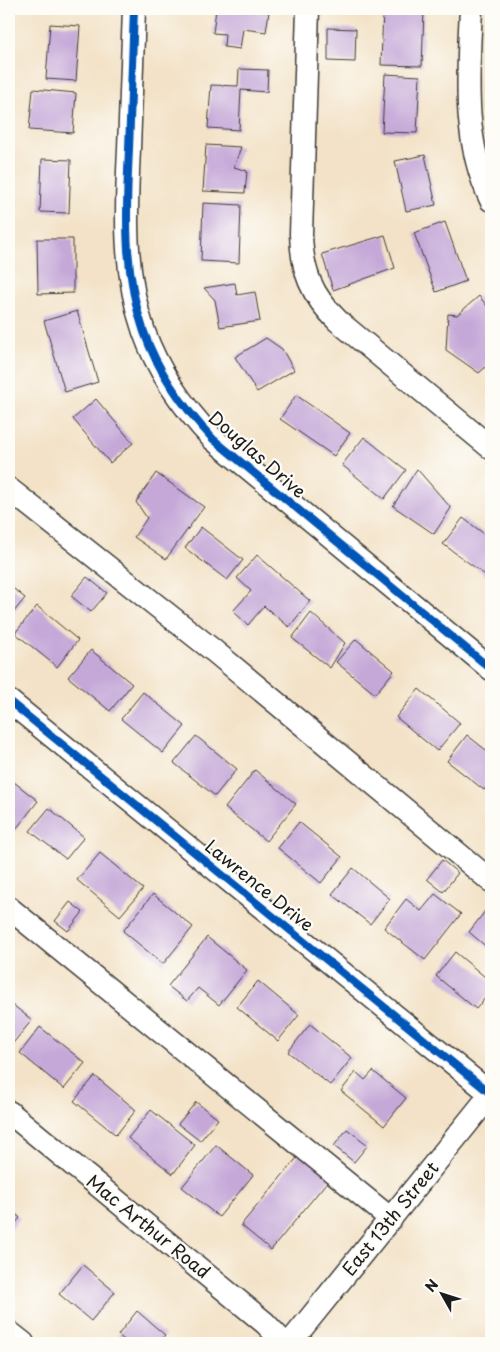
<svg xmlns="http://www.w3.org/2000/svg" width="500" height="1352" viewBox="0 0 500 1352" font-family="'Playpen Sans',sans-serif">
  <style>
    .building { fill: #c5a8d8 }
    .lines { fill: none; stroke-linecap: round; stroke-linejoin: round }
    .minor-casing { stroke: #3c3a36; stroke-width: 25 }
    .minor { stroke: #fff; stroke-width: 22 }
    .cycleway-casing { stroke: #fdfcf7; stroke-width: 11 }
    .cycleway { stroke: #0057b8; stroke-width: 8 }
    .labels { text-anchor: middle; stroke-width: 4.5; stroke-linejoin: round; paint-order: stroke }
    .street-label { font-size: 18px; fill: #1c1c1c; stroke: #fdfcf7 }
  </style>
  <rect width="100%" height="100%" fill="#fdfcf7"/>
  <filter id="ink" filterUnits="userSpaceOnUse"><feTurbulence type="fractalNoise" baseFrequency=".02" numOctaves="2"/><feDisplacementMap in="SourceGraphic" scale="10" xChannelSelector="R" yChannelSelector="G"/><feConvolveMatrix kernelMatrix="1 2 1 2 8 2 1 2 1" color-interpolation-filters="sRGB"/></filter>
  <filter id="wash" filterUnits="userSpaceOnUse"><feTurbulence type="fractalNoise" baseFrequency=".0096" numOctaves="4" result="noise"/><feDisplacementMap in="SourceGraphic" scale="20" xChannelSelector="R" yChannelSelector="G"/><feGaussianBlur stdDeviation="1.12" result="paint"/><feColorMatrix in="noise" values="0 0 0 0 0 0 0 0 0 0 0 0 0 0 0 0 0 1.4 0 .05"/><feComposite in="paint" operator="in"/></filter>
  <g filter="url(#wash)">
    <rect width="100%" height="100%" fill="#f3e2c7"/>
    <g id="blocks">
      <g class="building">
        <polygon points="216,9 238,9 269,12 266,32 243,29 240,49 224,47 225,34 213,33"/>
        <polygon points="383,9 424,9 422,66 381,65"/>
        <polygon points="50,24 80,26 76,81 46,79"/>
        <polygon points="328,28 356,29 355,62 328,61"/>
        <polygon points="239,69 268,70 267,92 241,90 239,130 208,128 211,85 238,86"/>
        <polygon points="385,74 420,76 417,133 382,132"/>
        <polygon points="33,89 76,93 73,133 29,130"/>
        <polygon points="206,145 241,147 234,167 247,171 245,193 203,191"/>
        <polygon points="425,155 436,205 406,211 395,161"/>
        <polygon points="42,159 71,160 69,213 40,212"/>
        <polygon points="203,203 241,205 239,263 201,261"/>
        <polygon points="445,222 466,281 436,292 414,233"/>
        <polygon points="385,235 395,268 333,290 322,254"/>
        <polygon points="37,239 73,239 73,293 38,294"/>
        <polygon points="235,283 237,295 255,292 260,321 220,327 215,300 204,288"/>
        <polygon points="479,296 491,311 491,362 479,373 446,350 448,314 457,315"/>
        <polygon points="77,311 98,382 65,392 44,321"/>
        <polygon points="266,338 282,349 294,370 257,392 235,357"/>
        <polygon points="296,395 350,433 334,456 280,419"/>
        <polygon points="96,399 133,443 110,463 73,419"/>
        <polygon points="364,437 406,470 384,499 342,465"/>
        <polygon points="417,469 451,508 434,534 393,506"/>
        <polygon points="156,473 204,507 166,559 134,537 147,518 136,502"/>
        <polygon points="463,518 491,539 491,572 488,577 443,544"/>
        <polygon points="201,527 243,560 227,580 185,548"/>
        <polygon points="257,555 310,601 289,627 264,606 248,625 233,611 251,591 237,578"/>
        <polygon points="87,577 107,593 91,612 71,596"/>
        <polygon points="9,585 25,598 9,618"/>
        <polygon points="37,606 78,640 57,667 15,633"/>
        <polygon points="311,613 345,643 330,668 292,638"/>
        <polygon points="356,639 394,671 375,694 336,662"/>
        <polygon points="91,650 132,684 110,711 68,677"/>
        <polygon points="419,689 460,723 437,751 396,717"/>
        <polygon points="143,692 185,726 163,753 121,719"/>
        <polygon points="467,735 491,754 491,781 484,790 447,761"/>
        <polygon points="196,736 237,769 215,796 174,763"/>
        <polygon points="255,770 296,804 266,841 225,808"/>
        <polygon points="9,778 38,801 9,838"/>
        <polygon points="49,808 84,837 66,859 30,831"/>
        <polygon points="299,822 342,857 321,883 278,848"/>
        <polygon points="100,853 143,889 120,916 77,880"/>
        <polygon points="442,860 458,873 443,892 427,879"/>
        <polygon points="353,868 390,899 370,924 332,894"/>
        <polygon points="153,894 193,927 163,964 123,931"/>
        <polygon points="435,894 461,914 425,960 384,928 406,899 421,911"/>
        <polygon points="70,902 83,912 68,931 55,921"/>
        <polygon points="489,906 491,908 491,946 489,949 469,932"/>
        <polygon points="207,937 247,970 219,1005 198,988 187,1001 168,986"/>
        <polygon points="455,952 491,982 491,991 476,1009 436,976"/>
        <polygon points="258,981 299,1015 278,1041 237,1007"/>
        <polygon points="9,1002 32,1020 9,1048"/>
        <polygon points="310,1024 352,1058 330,1085 288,1052"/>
        <polygon points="40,1027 85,1063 64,1089 20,1053"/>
        <polygon points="373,1071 406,1098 384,1126 341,1091 356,1072 365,1080"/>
        <polygon points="95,1076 136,1110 116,1135 74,1101"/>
        <polygon points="196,1102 218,1119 200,1141 178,1124"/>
        <polygon points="151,1110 195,1145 173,1174 128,1138"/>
        <polygon points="347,1129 368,1145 354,1162 334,1146"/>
        <polygon points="216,1145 253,1175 219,1217 182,1187"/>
        <polygon points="301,1153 331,1177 271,1250 241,1225"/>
        <polygon points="9,1208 20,1218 9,1231"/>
        <polygon points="83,1265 115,1292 91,1321 59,1294"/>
        <polygon points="137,1311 165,1335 158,1343 128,1343 118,1335"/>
      </g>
    </g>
  </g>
  <g filter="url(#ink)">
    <use href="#blocks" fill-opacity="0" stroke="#3c3a36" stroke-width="1"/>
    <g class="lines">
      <g class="minor-casing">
        <g id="minor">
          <path d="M 134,9 C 132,55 131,102 129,149 C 126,210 123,272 144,332 C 158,372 184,408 213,439 L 491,669"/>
          <path d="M 308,9 L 301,234 C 302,271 311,295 338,321 L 491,448"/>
          <path d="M 471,9 C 468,73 462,140 491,200"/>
          <polyline points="9,489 214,651 491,881"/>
          <polyline points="9,701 491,1094"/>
          <polyline points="9,908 391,1219"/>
          <polyline points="9,1112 265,1323 284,1343"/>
          <polyline points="9,1332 23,1343"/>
          <polyline points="290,1343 491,1094"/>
        </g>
      </g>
      <use href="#minor" class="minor"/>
      <g class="cycleway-casing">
        <g id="cycleway">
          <path d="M 134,9 C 132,55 131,102 129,149 C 126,210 123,272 144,332 C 158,372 184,408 213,439 L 491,669"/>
          <polyline points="9,701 491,1094"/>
        </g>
      </g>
      <use href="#cycleway" class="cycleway"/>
    </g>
  </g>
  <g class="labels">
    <g class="street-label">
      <text transform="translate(257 455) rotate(41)" y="6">Douglas Drive</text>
      <text transform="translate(259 886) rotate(39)" y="6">Lawrence Drive</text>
      <text transform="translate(391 1219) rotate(-51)" y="6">East 13th Street</text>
      <text transform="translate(148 1227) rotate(39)" y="6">Mac Arthur Road</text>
    </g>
  </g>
  <rect width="500" height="1352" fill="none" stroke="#fdfcf7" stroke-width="30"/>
  <g transform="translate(442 1294) rotate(309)" stroke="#fdfcf7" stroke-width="4" paint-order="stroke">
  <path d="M0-4L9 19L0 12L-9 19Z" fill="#1c1c1c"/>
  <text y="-8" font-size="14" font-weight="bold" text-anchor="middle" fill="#1c1c1c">N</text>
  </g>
</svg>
